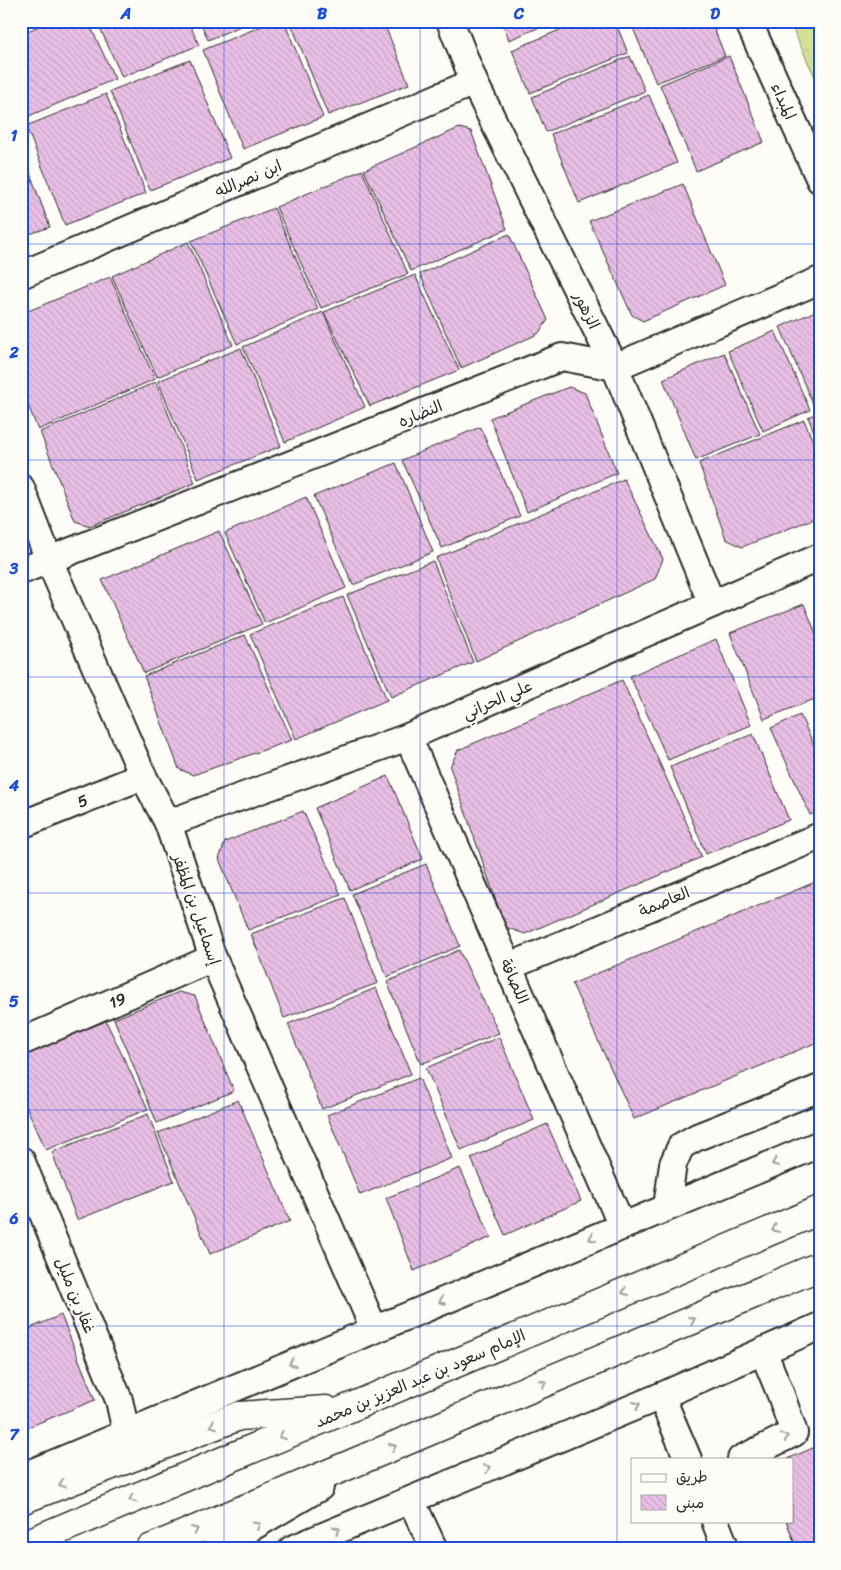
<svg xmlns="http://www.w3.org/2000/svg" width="841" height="1570" viewBox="0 0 841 1570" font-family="Sriracha,'Playpen Sans Arabic',sans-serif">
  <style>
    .park { fill: url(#park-crowns); stroke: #7e8660 }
    .building { fill: url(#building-back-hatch); stroke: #2b2b2b }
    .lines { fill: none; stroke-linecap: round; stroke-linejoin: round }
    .minor-casing { stroke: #2b2b2b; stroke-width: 30 }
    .major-casing { stroke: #2b2b2b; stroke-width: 31 }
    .minor { stroke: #fdfcf7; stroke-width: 26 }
    .major { stroke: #fdfcf7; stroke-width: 28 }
    .oneway { stroke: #9e9e9b }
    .grid { fill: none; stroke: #1d4ed8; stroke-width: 1; stroke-opacity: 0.55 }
    .labels { text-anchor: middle; stroke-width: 4; stroke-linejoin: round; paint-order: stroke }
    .street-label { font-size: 16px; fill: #2b2b2b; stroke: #fdfcf7 }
    .neatline { fill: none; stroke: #1d4ed8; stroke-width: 2 }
    .grid-label { font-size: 16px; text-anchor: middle; font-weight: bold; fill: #1d4ed8 }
  </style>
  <defs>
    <pattern id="park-crowns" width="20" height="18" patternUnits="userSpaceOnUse" patternTransform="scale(1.25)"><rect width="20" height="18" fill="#d2e195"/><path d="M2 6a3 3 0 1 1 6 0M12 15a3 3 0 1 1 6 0" fill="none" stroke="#b4c181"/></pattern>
    <pattern id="building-back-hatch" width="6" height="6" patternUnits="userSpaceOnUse" patternTransform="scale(1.25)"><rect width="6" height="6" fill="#e9bfe6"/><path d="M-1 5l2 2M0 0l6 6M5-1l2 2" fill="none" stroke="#c8a4c5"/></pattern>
  </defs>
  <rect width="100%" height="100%" fill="#fdfcf7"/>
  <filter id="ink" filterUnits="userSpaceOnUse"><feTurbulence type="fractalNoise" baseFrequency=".02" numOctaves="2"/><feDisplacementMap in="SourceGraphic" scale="10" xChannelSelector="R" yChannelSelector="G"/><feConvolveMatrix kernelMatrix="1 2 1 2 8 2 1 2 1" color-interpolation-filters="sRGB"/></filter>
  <g filter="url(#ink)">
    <polygon class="park" points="789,21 820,21 820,88"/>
    <g class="building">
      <polygon points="50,21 88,21 115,79 29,116 21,97 21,34"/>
      <polygon points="97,21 188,21 199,45 122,77"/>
      <polygon points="200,21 252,21 208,40"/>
      <polygon points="274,21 284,21 323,117 243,149 203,50"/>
      <polygon points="290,21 383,21 409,84 328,115"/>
      <polygon points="502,21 555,21 509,40"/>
      <polygon points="581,21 615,21 628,53 530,93 512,50"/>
      <polygon points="630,21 711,21 725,56 656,83"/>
      <polygon points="630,56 645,91 546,132 532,97"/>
      <polygon points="729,56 764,142 696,171 660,85"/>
      <polygon points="190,60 230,158 150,190 110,91"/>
      <polygon points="106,94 146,193 65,225 26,126"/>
      <polygon points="649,95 677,163 579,203 551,134"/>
      <polygon points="459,128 471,131 507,229 411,271 364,170"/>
      <polygon points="21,149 50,227 21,237"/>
      <polygon points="362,170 408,274 321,308 276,207"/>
      <polygon points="683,184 725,285 643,321 632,315 589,221"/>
      <polygon points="274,208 318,309 237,344 191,241"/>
      <polygon points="509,234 548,320 538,334 461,368 420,274"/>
      <polygon points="188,242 233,345 157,377 112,276"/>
      <polygon points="415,275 459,370 370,406 324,312"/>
      <polygon points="110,277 155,379 38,430 21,387 21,314"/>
      <polygon points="820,309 820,407 815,409 780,327"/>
      <polygon points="323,312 365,407 285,442 243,347"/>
      <polygon points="775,331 810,410 763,431 728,351"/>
      <polygon points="241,348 281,446 198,479 158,381"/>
      <polygon points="724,353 760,434 696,460 663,379"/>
      <polygon points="156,382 195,483 90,526 75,521 40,432"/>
      <polygon points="569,387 585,393 617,473 527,512 490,418"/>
      <polygon points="820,412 820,447 808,417"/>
      <polygon points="804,420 820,458 820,516 742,547 726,539 699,463"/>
      <polygon points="480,427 520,516 442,548 402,460"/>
      <polygon points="396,463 433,552 353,585 314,496"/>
      <polygon points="624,479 663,559 655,579 476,661 436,558"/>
      <polygon points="306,497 346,588 265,623 225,533"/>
      <polygon points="219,531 262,624 144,673 102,580"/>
      <polygon points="433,561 473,662 391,697 347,595"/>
      <polygon points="343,597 387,700 296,739 250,634"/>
      <polygon points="804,604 820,644 820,697 764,719 730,633"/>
      <polygon points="245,635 292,740 193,775 179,769 144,676"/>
      <polygon points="716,639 751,725 668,760 630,676"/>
      <polygon points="622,680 702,857 525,934 505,927 450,767 458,750"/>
      <polygon points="800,715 820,758 820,811 810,815 771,728"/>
      <polygon points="753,734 789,820 706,854 670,767"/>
      <polygon points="388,776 423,859 350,890 315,808"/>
      <polygon points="303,811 341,895 248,930 219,859 225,842"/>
      <polygon points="426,864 460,946 387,977 352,894"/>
      <polygon points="820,880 820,1041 634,1119 572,984"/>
      <polygon points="345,898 378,983 284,1018 251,934"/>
      <polygon points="459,950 499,1033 421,1064 387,982"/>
      <polygon points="376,988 411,1074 322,1109 288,1024"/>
      <polygon points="179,992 195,996 234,1091 157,1123 114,1019"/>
      <polygon points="106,1021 148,1109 46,1150 21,1095 21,1055"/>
      <polygon points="499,1037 534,1120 461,1150 426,1068"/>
      <polygon points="419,1078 452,1158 360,1195 327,1115"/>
      <polygon points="238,1100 290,1221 210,1254 158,1133"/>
      <polygon points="148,1114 174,1181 77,1220 52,1152"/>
      <polygon points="547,1124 581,1201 505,1235 471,1158"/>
      <polygon points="460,1168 491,1237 414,1271 386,1198"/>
      <polygon points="61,1315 95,1400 21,1430 21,1332"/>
      <polygon points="820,1445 820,1549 797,1549 786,1521 792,1521 792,1459 787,1459"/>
    </g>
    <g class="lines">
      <g class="minor-casing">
        <g id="minor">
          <polyline points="450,21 474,82 615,367 712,604"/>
          <polyline points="748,21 820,180"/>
          <polyline points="21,275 474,82"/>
          <polyline points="21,488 49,560 143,776 168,823 213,958 374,1329"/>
          <polyline points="21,571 562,357 615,367 820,280"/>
          <polyline points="408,737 622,1226"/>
          <polyline points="168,823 408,737 820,557"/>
          <path id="s1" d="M 21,825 L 143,776"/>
          <polyline points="508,967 820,836"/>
          <path id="s2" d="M 21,1042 L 213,958"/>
          <polyline points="21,1160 119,1400 126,1432"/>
          <polyline points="667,1207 673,1164 681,1146 697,1137 820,1088"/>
          <polyline points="661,1396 688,1459"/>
          <polyline points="741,1459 794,1433 781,1395 763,1351"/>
          <polyline points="21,1477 820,1144"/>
          <polyline points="411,1500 434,1549"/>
          <polyline points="715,1521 726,1549"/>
          <polyline points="215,1549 320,1487"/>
          <polyline points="292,1549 661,1396 820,1326"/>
        </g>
      </g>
      <g class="major-casing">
        <g id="major">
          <polyline points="21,1500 239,1416 326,1410"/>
          <polyline points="21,1546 820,1210"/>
          <polyline points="150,1549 820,1266"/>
        </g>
      </g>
      <use href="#minor" class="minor"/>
      <use href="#major" class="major"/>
    </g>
    <defs><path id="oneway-chevron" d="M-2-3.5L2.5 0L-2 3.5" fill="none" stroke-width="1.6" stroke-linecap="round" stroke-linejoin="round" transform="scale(1.25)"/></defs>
    <g class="oneway">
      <use href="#oneway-chevron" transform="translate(775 1163) rotate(158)"/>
      <use href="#oneway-chevron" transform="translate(775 1229) rotate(157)"/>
      <use href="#oneway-chevron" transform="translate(592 1238) rotate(157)"/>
      <use href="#oneway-chevron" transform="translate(625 1292) rotate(157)"/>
      <use href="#oneway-chevron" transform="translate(442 1301) rotate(157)"/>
      <use href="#oneway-chevron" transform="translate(692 1320) rotate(-23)"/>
      <use href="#oneway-chevron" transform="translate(292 1363) rotate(158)"/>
      <use href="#oneway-chevron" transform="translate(543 1383) rotate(-23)"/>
      <use href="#oneway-chevron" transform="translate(637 1405) rotate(-23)"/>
      <use href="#oneway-chevron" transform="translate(213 1425) rotate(159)"/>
      <use href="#oneway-chevron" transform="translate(282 1436) rotate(157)"/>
      <use href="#oneway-chevron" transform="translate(785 1437) rotate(-26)"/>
      <use href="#oneway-chevron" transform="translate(393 1447) rotate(-23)"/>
      <use href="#oneway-chevron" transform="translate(487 1468) rotate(-23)"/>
      <use href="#oneway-chevron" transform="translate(62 1484) rotate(159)"/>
      <use href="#oneway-chevron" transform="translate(132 1499) rotate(157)"/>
      <use href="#oneway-chevron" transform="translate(257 1525) rotate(-31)"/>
      <use href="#oneway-chevron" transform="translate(195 1530) rotate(-23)"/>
      <use href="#oneway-chevron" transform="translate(337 1530) rotate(-22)"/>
    </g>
  </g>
  <path class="grid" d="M 224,21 L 224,1549M 420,21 L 420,1549M 617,21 L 617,1549M 21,244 L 820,244M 21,460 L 820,460M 21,677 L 820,677M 21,893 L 820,893M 21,1110 L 820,1110M 21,1326 L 820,1326"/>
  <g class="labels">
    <g class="street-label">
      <text transform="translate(784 101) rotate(66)" y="6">المبداء</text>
      <text transform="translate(248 178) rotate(-23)" y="6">ابن نصرالله</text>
      <text transform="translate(587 310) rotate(64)" y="6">الزهور</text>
      <text transform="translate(420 413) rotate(-22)" y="6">النضاره</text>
      <text transform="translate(497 699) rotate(-24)" y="6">علي الحراني</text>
      <text dy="6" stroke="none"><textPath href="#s1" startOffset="66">5</textPath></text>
      <text transform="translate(664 901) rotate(-23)" y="6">العاصمة</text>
      <text transform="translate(197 909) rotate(71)" y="6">إسماعيل بن المظفر</text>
      <text transform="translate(515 981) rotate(66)" y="6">اللصافة</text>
      <text dy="6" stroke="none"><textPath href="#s2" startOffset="105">19</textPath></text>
      <text transform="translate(76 1295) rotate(68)" y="6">غفار بن مليل</text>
      <text transform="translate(420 1378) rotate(-23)" y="6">الإمام سعود بن عبد العزيز بن محمد</text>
    </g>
  </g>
  <rect width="841" height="1570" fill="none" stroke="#fdfcf7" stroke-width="55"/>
  <rect x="631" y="1458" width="162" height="65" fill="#fdfcf7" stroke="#a9a8a5"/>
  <rect x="641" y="1474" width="25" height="8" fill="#fdfcf7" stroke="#a9a8a5"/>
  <text x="676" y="1482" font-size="15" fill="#2b2b2b">طريق</text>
  <rect x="641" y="1495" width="25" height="15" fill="url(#building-back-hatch)" stroke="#a9a8a5"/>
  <text x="676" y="1508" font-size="15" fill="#2b2b2b">مبنى</text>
  <rect x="28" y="28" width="786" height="1514" class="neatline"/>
  <g class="grid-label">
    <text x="126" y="19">A</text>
    <text x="322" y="19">B</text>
    <text x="519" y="19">C</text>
    <text x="715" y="19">D</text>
    <text x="14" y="141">1</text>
    <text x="14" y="358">2</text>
    <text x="14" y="574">3</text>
    <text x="14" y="791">4</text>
    <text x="14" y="1007">5</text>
    <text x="14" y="1224">6</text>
    <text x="14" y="1440">7</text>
  </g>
</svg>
